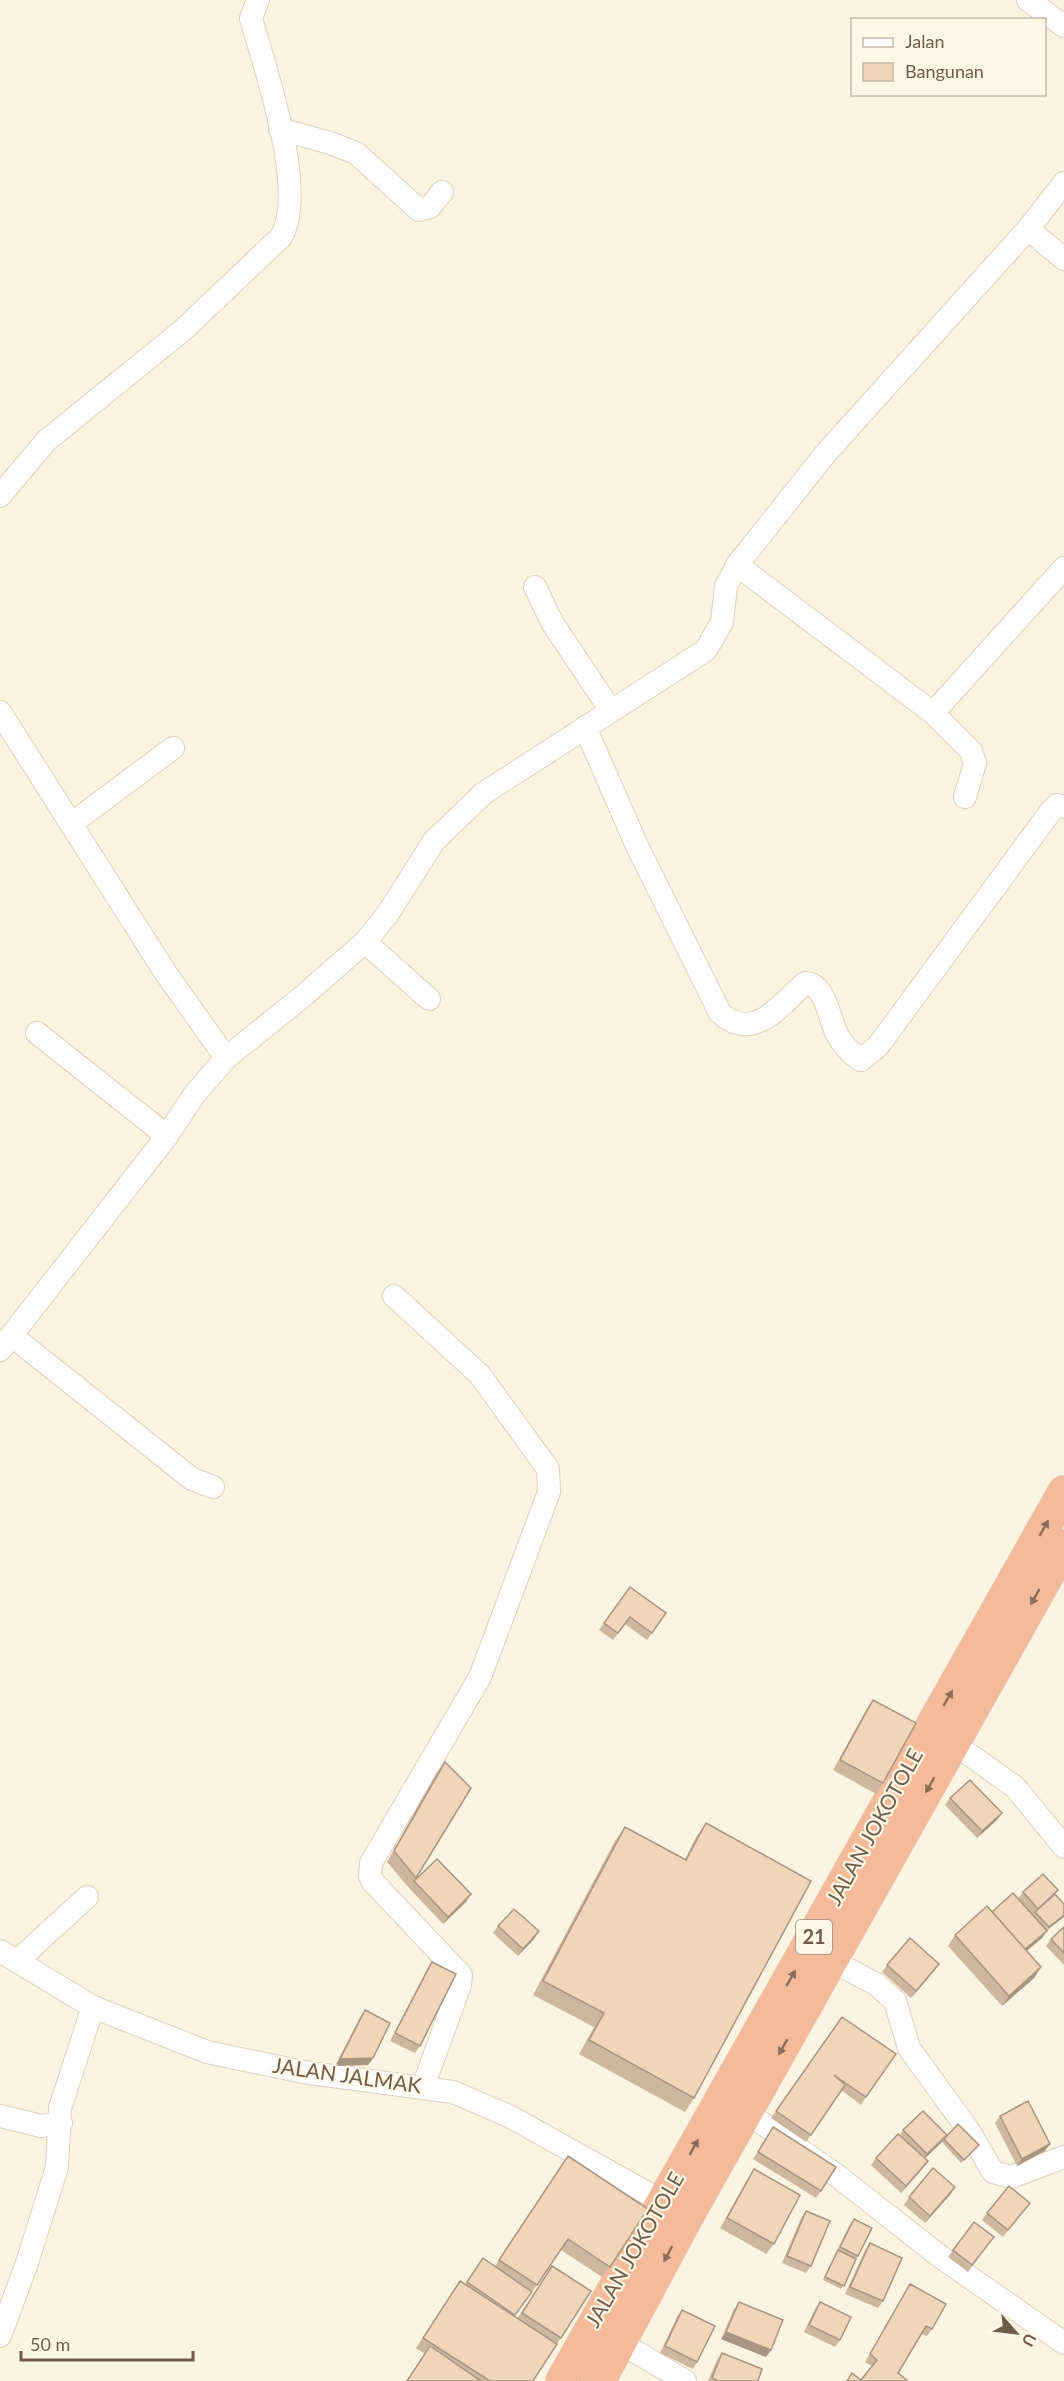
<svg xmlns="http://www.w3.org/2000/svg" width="1064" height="2381" viewBox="0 0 1064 2381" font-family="Lato,sans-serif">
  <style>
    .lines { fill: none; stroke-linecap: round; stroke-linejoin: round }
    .minor-casing { stroke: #dfd0bd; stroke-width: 24 }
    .highway-casing { stroke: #ddd8d3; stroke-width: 34 }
    .minor { stroke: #fff; stroke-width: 22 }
    .highway { stroke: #f4ba99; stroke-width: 33 }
    .wall { fill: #ceb79f }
    .shaded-wall { fill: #a89582 }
    .building { fill: #f0d5b9; stroke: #a89582; stroke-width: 1.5 }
    .oneway { fill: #8b6e59 }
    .labels { text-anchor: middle; stroke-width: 4.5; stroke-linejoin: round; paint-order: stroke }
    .shield { fill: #fff8e6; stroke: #9c8a78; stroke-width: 1.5 }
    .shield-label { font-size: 20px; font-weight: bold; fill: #715b49 }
    .street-label { font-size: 21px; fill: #715b49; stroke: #fff8e6 }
  </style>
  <rect width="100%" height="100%" fill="#fbf4e1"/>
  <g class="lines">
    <g class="minor-casing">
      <g id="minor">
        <polyline points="1028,0 1064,26"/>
        <polyline points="280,129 330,143 356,153 419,210 430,207 442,192"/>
        <polyline points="1028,229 1064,259"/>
        <path d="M 0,496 L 46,441 L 183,330 L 281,237 C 308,191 265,69 251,18 L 258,0"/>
        <polyline points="737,565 933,713 1064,568"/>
        <polyline points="535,587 553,624 611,711"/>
        <polyline points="0,712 165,972 226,1058"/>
        <polyline points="933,713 971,751 975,763 965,797"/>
        <path d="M 585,727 L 637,846 L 720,1013 C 754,1043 779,1006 805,983 C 827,984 829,1021 838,1036 C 844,1046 851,1054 861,1060 L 878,1046 L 1051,811 L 1057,805 L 1064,807"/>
        <polyline points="71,824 173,748"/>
        <polyline points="365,942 429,999"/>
        <polyline points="37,1033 167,1136"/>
        <polyline points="394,1296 480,1375 548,1469 549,1492 480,1677 371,1863 370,1876 373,1882 461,1975 460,1985 423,2087"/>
        <polyline points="12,1336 192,1479 213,1487"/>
        <polyline points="0,1350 167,1136 194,1095 226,1058 302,997 365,942 387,915 434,841 484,793 706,650 722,622 726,586 737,565 826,453 1028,229 1064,183"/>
        <polyline points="942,1735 1015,1787 1064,1847"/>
        <polyline points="0,1951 93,2007 207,2052 303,2072 453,2092 511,2117 676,2209"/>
        <polyline points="17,1961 87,1897"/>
        <polyline points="832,1961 876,1984 895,2001 909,2048 969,2131 993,2172 1011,2177 1064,2157"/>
        <polyline points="746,2112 835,2174 942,2258 1064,2343"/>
        <polyline points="0,2116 41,2126 61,2123"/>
        <polyline points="0,2336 27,2263 57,2167 60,2108 93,2007"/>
        <polyline points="621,2343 685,2381"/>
      </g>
    </g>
    <g class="highway-casing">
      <g id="highway">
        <polyline points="562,2381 1064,1492"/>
        <polyline points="599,2381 688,2215 1064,1546"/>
      </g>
    </g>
    <use href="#minor" class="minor"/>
    <use href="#highway" class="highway"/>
  </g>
  <g class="wall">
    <polygon points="630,1587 666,1613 647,1640 625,1624 613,1640 599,1630"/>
    <polygon points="873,1700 883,1783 876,1794 833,1770 866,1710"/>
    <polygon points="445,1762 471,1788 414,1881 466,1902 443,1924 409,1888 387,1862 437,1772"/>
    <polygon points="950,1798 1002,1813 997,1820 977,1838 945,1805"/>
    <polygon points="706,1823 694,2098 685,2112 579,2054 594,2027 533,1995 615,1841 625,1827 685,1859 696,1837"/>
    <polygon points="1058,1890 1055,1894 1064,1904 1042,1938 1026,1951 1041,1967 1034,1978 1002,2006 948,1946 955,1935 992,1912 1018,1899 1023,1892"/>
    <polygon points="498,1926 534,1939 518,1956 493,1933"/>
    <polygon points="1064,1927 1064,1965 1046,1946 1051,1939"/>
    <polygon points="432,1962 420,2046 415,2053 390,2041 427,1969"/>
    <polygon points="887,1965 934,1971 911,1998 882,1972"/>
    <polygon points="365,2010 373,2058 368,2065 335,2066 360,2017"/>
    <polygon points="842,2017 866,2097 861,2105 841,2090 806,2142 771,2118"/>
    <polygon points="1000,2116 1045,2151 1017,2166 995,2123"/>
    <polygon points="773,2127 821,2191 816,2198 753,2159"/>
    <polygon points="903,2130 947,2135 979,2145 961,2163 942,2142 925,2158 923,2168 901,2193 871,2165 876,2158 900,2135"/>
    <polygon points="561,2166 610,2267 602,2277 561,2250 537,2285 514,2317 517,2319 552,2266 591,2291 533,2381 406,2381 425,2354 416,2348 460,2281 465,2285 483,2258 495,2266"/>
    <polygon points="754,2169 774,2244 766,2254 720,2228 747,2180"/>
    <polygon points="955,2187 925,2223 904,2205 909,2197"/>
    <polygon points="1030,2203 1003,2237 982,2220 987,2213"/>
    <polygon points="806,2211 811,2266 806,2273 782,2263 801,2218"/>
    <polygon points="854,2219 858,2256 841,2289 823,2280 849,2226"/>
    <polygon points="974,2222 994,2237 968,2272 948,2257"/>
    <polygon points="870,2243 883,2301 878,2308 845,2294 865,2250"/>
    <polygon points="910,2284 932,2329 927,2336 922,2334 898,2373 861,2380 872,2366 865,2362"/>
    <polygon points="739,2302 771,2350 766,2357 721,2339 734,2309"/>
    <polygon points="820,2302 840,2340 835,2347 804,2332 815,2309"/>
    <polygon points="682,2310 697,2362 693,2369 660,2353 677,2317"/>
    <polygon points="722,2353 758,2381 708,2381 717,2360"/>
  </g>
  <g class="shaded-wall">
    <polygon points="1002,1813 997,1820 977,1838 982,1831"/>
    <polygon points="471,1894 466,1902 443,1924 448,1917"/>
    <polygon points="1064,1915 1064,1917 1046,1931 1049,1927"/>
    <polygon points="539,1931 534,1939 518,1956 523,1949"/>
    <polygon points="1047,1931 1042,1938 1017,1959 1022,1952"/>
    <polygon points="939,1964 934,1971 911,1998 916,1991"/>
    <polygon points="1041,1967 1034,1978 1002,2006 1009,1996"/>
    <polygon points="373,2058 368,2065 335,2066 340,2059"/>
    <polygon points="947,2135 942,2142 922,2161 927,2154"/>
    <polygon points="1050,2144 1045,2151 1017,2166 1022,2159"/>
    <polygon points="928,2161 923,2168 901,2193 906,2186"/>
    <polygon points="955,2187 950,2195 925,2223 930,2216"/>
    <polygon points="726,2332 771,2350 766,2357 721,2339"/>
  </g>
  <g class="building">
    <polygon points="630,1587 666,1613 652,1633 630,1617 618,1633 604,1623"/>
    <polygon points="873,1700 916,1723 883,1783 840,1760"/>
    <polygon points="445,1762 471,1788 416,1878 394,1851"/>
    <polygon points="970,1780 1002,1813 982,1831 950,1798"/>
    <polygon points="706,1823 811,1881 694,2098 589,2040 604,2013 543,1981 625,1827 686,1860"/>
    <polygon points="437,1859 471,1894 448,1917 414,1881"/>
    <polygon points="1043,1874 1058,1890 1038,1909 1023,1892"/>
    <polygon points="1013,1893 1047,1931 1025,1949 992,1912"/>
    <polygon points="1055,1894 1064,1904 1064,1915 1049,1927 1035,1912"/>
    <polygon points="987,1906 1041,1967 1009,1996 955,1935"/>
    <polygon points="514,1909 539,1931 523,1949 498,1926"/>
    <polygon points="1064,1927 1064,1953 1051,1939"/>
    <polygon points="910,1938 939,1964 916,1991 887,1965"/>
    <polygon points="432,1962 456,1974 420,2046 395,2033"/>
    <polygon points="365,2010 390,2023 373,2058 340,2059"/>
    <polygon points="842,2017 896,2054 866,2097 834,2075 845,2085 811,2135 776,2111"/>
    <polygon points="1028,2101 1050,2144 1022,2159 1000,2116"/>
    <polygon points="923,2111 947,2135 927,2154 903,2130"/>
    <polygon points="958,2124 979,2145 964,2160 944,2139"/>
    <polygon points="773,2127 836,2167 821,2191 758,2152"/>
    <polygon points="898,2134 928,2161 906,2186 876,2158"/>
    <polygon points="568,2156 648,2209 610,2267 568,2239 537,2285 499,2260"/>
    <polygon points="933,2168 955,2187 930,2216 909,2197"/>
    <polygon points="754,2169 800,2195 774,2244 727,2218"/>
    <polygon points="1009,2186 1030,2203 1008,2230 987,2213"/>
    <polygon points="806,2211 830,2221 811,2266 787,2256"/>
    <polygon points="854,2219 872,2228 858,2256 840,2247"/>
    <polygon points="974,2222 994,2237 972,2265 953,2250"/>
    <polygon points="870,2243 902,2258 883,2301 850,2287"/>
    <polygon points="838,2250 856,2259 844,2286 825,2277"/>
    <polygon points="483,2258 532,2292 515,2315 467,2282"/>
    <polygon points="552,2266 591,2291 561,2338 522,2313"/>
    <polygon points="460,2281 557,2344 533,2381 490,2381 423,2338"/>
    <polygon points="910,2284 946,2304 932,2329 926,2326 898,2373 907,2380 907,2381 847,2381 852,2373 861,2380 877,2360 870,2354"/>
    <polygon points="739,2302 783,2320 771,2350 726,2332"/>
    <polygon points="820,2302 851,2317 840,2340 809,2325"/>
    <polygon points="682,2310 715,2326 697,2362 665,2346"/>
    <polygon points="430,2346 481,2381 407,2381"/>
    <polygon points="722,2353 762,2369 758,2381 718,2381 712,2378"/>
  </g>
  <defs><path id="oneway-solid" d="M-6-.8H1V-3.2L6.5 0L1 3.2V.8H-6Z" transform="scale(1.5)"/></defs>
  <g class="oneway">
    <use href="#oneway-solid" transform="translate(1044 1528) rotate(-61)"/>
    <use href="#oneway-solid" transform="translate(1035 1597) rotate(119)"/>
    <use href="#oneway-solid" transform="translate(948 1698) rotate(-60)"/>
    <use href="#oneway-solid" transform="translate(930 1785) rotate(119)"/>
    <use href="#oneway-solid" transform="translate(791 1978) rotate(-60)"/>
    <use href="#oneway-solid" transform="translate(783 2047) rotate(119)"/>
    <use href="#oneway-solid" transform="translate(694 2147) rotate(-61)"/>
    <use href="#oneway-solid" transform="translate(668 2254) rotate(118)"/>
  </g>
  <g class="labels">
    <rect class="shield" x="796" y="1920" width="36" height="34" rx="4.5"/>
    <g class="shield-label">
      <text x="814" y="1944">21</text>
    </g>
    <g class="street-label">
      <text transform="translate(875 1827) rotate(-61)" y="7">JALAN JOKOTOLE</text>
      <text transform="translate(347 2076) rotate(8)" y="7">JALAN JALMAK</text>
      <text transform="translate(635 2250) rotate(-60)" y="7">JALAN JOKOTOLE</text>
    </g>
  </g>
  <rect x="851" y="18" width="195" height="78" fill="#fff8e6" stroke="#c6b9a7" stroke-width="1.5"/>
  <rect x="863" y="38" width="30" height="9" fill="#ffffff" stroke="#c6b9a7" stroke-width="1.5"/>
  <text x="905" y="48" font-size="18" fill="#715b49">Jalan</text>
  <rect x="863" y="63" width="30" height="18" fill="#f0d5b9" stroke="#c6b9a7" stroke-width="1.5"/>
  <text x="905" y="78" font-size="18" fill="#715b49">Bangunan</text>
  <g transform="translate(1016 2333) rotate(118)" stroke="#fff8e6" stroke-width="4.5" paint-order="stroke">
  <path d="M0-4.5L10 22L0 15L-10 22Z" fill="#715b49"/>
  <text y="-9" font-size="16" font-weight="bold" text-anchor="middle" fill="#715b49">U</text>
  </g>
  <path d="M21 2351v9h172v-9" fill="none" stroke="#715b49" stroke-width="3"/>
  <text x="30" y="2351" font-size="18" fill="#715b49" stroke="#fff8e6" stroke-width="4.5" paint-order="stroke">50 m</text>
</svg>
